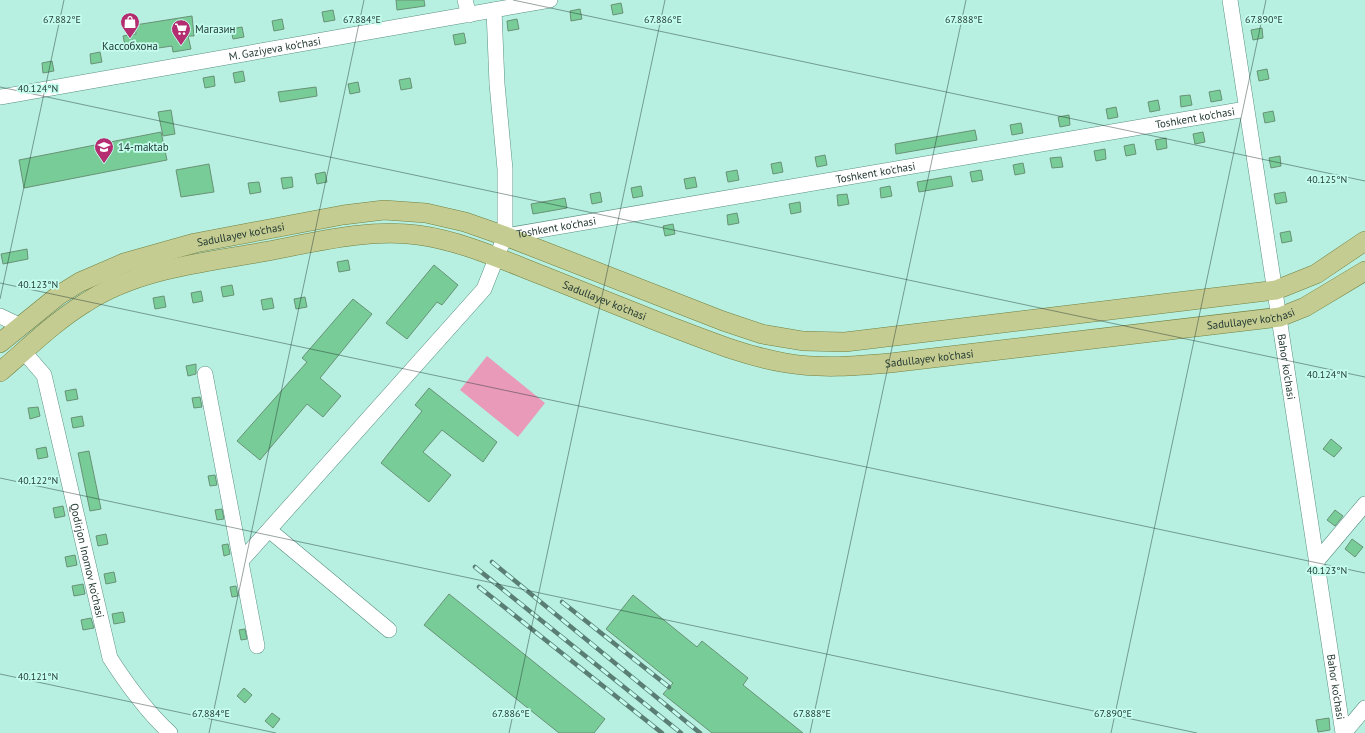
<svg xmlns="http://www.w3.org/2000/svg" width="1365" height="733" viewBox="0 0 1365 733" font-family="'PT Sans',sans-serif">
  <style>
    .green { fill: #e99ab8 }
    .building { fill: #78cc97; stroke: #699277 }
    .lines { fill: none; stroke-linecap: round; stroke-linejoin: round }
    .minor-casing { stroke: #5a9082; stroke-width: 16 }
    .major-casing { stroke: #728140; stroke-width: 20 }
    .minor { stroke: #fff; stroke-width: 15 }
    .major { stroke: #c5cc92; stroke-width: 19 }
    .rail-casing { stroke: #5a7e74; stroke-width: 4.5 }
    .rail { stroke: #c4fded; stroke-width: 3; stroke-dasharray: 9; stroke-linecap: butt }
    .ticks { fill: none; stroke: #1f3630; stroke-width: 1; stroke-opacity: 0.45 }
    .labels { text-anchor: middle; stroke-width: 3.5; stroke-linejoin: round; paint-order: stroke }
    .poi-label { font-size: 11px; fill: #1f3630; stroke: #c4fded; text-anchor: start }
    .street-label { font-size: 11px; fill: #1f3630; stroke: #c4fded }
    .ticks-label { font-size: 10px; text-anchor: middle; fill: #1f3630; stroke: #c4fded; stroke-width: 3.5; stroke-linejoin: round; paint-order: stroke }
  </style>
  <rect width="100%" height="100%" fill="#b7f0e0"/>
  <polygon class="green" points="487,356 545,403 518,437 460,390"/>
  <g class="building">
    <polygon points="396,0 424,0 425,6 397,10"/>
    <polygon points="621,3 623,13 613,15 611,5"/>
    <polygon points="580,9 582,19 571,21 570,11"/>
    <polygon points="333,10 335,20 324,22 322,12"/>
    <polygon points="192,16 194,36 188,36 191,49 173,52 172,46 138,51 137,43 125,45 123,36 136,34 135,25"/>
    <polygon points="282,19 284,29 274,31 272,21"/>
    <polygon points="517,19 519,29 508,31 507,21"/>
    <polygon points="242,27 244,37 233,39 231,29"/>
    <polygon points="1262,28 1263,38 1253,40 1251,30"/>
    <polygon points="464,33 466,43 455,45 453,35"/>
    <polygon points="100,52 102,62 91,64 90,54"/>
    <polygon points="52,61 54,71 43,73 42,63"/>
    <polygon points="1267,69 1269,79 1259,81 1257,71"/>
    <polygon points="243,71 245,81 235,83 233,73"/>
    <polygon points="214,76 215,86 205,88 203,78"/>
    <polygon points="410,78 412,88 401,90 399,80"/>
    <polygon points="358,82 360,92 350,94 348,84"/>
    <polygon points="316,87 317,96 280,102 278,92"/>
    <polygon points="1220,90 1222,100 1211,102 1209,92"/>
    <polygon points="1190,95 1192,105 1181,107 1180,96"/>
    <polygon points="1158,100 1160,110 1150,112 1148,102"/>
    <polygon points="1116,107 1118,117 1108,119 1106,109"/>
    <polygon points="171,110 175,134 163,136 158,112"/>
    <polygon points="1273,111 1275,121 1265,123 1263,113"/>
    <polygon points="1069,115 1070,125 1060,127 1058,117"/>
    <polygon points="1021,123 1023,133 1012,135 1010,125"/>
    <polygon points="975,130 977,140 896,154 895,144"/>
    <polygon points="161,132 167,160 24,188 19,160"/>
    <polygon points="1203,132 1205,142 1195,144 1193,134"/>
    <polygon points="1166,138 1167,148 1157,150 1155,140"/>
    <polygon points="1134,144 1136,154 1126,156 1124,146"/>
    <polygon points="1105,149 1106,159 1096,161 1094,151"/>
    <polygon points="825,155 827,165 817,167 815,157"/>
    <polygon points="1280,156 1281,166 1271,168 1269,158"/>
    <polygon points="1061,157 1063,167 1052,168 1050,158"/>
    <polygon points="781,162 783,172 773,174 771,164"/>
    <polygon points="1023,163 1025,173 1015,175 1013,165"/>
    <polygon points="209,164 214,192 181,197 176,170"/>
    <polygon points="737,170 739,180 728,182 726,172"/>
    <polygon points="981,170 983,180 972,182 970,172"/>
    <polygon points="325,172 327,182 317,184 315,174"/>
    <polygon points="951,176 953,186 919,192 917,182"/>
    <polygon points="292,177 293,187 283,189 281,178"/>
    <polygon points="695,177 697,187 686,189 684,179"/>
    <polygon points="259,182 261,192 250,194 248,183"/>
    <polygon points="641,186 643,196 633,198 631,188"/>
    <polygon points="890,186 892,196 881,198 880,188"/>
    <polygon points="600,192 602,202 592,204 590,194"/>
    <polygon points="1285,192 1287,202 1276,204 1274,194"/>
    <polygon points="847,194 849,204 838,206 837,195"/>
    <polygon points="565,198 567,208 533,214 531,204"/>
    <polygon points="800,202 801,212 791,214 789,204"/>
    <polygon points="737,213 739,223 728,225 727,215"/>
    <polygon points="673,224 675,234 665,236 663,226"/>
    <polygon points="1290,231 1292,241 1282,243 1280,233"/>
    <polygon points="27,249 28,259 3,264 1,254"/>
    <polygon points="348,260 350,270 339,272 337,262"/>
    <polygon points="434,265 458,285 442,305 437,302 407,339 386,323"/>
    <polygon points="232,285 234,295 223,297 221,287"/>
    <polygon points="201,291 203,301 193,303 191,293"/>
    <polygon points="164,296 166,307 155,309 153,298"/>
    <polygon points="305,297 307,307 296,309 294,299"/>
    <polygon points="272,298 274,308 263,310 261,300"/>
    <polygon points="353,299 372,314 320,378 341,396 323,417 307,404 260,460 237,441 307,362 302,358"/>
    <polygon points="196,364 196,374 188,376 186,366"/>
    <polygon points="429,388 497,442 483,462 442,430 423,452 451,475 429,502 381,463 422,411 415,405"/>
    <polygon points="76,389 78,399 67,401 65,391"/>
    <polygon points="200,397 202,407 194,408 192,398"/>
    <polygon points="38,407 40,416 30,419 28,408"/>
    <polygon points="82,416 84,426 73,428 71,418"/>
    <polygon points="1331,439 1342,448 1334,457 1323,449"/>
    <polygon points="46,447 48,457 38,459 36,449"/>
    <polygon points="89,451 101,509 90,511 78,453"/>
    <polygon points="215,475 217,485 210,486 208,476"/>
    <polygon points="63,506 65,516 55,518 53,508"/>
    <polygon points="222,509 224,519 217,520 215,510"/>
    <polygon points="1335,510 1343,516 1335,526 1327,520"/>
    <polygon points="106,534 108,544 98,546 96,536"/>
    <polygon points="1352,539 1363,547 1355,557 1345,549"/>
    <polygon points="228,544 230,554 224,556 222,545"/>
    <polygon points="75,555 77,565 67,567 65,557"/>
    <polygon points="114,572 116,582 106,584 104,574"/>
    <polygon points="83,584 85,594 74,596 72,586"/>
    <polygon points="236,586 238,596 232,597 230,587"/>
    <polygon points="449,594 605,719 594,733 559,733 424,625"/>
    <polygon points="633,595 697,647 702,641 748,678 743,685 803,733 712,733 663,694 673,683 606,629"/>
    <polygon points="123,612 125,622 114,624 112,614"/>
    <polygon points="91,618 94,628 83,630 81,620"/>
    <polygon points="245,629 247,639 241,640 239,630"/>
    <polygon points="244,688 252,695 245,703 237,696"/>
    <polygon points="272,713 280,719 273,728 265,721"/>
    <polygon points="1329,718 1330,730 1318,732 1316,720"/>
  </g>
  <g class="lines">
    <g class="minor-casing">
      <g id="minor">
        <polyline points="465,0 469,15"/>
        <path id="s1" d="M 1230,0 L 1343,733"/>
        <path id="s2" d="M 0,97 L 550,0"/>
        <path id="s3" d="M 505,236 L 1246,109"/>
        <polyline points="0,316 21,326"/>
        <path id="s4" d="M 24,352 L 44,375 L 110,658 C 128,686 146,711 170,733"/>
        <polyline points="205,374 257,646"/>
        <polyline points="269,530 389,630"/>
        <polyline points="241,561 484,289 505,236 505,169 497,84 494,10"/>
        <polyline points="1316,562 1365,504"/>
        <polyline points="1344,733 1365,708"/>
      </g>
    </g>
    <g class="major-casing">
      <g id="major">
        <path id="s5" d="M 0,343 L 59,295 L 80,282 L 124,263 L 195,243 L 343,215 L 384,210 L 426,213 L 465,222 L 505,236 L 723,321 L 762,334 L 803,341 L 845,342 L 1276,290 L 1316,274 L 1365,241"/>
        <path id="s6" d="M 0,372 C 27,349 54,322 85,303 C 135,270 200,263 257,253 C 309,244 365,228 418,235 C 462,241 503,260 544,276 C 584,292 624,308 664,324 C 704,339 744,356 786,363 C 821,369 856,366 890,363 L 1280,317 L 1305,307 L 1365,271"/>
      </g>
    </g>
    <use href="#minor" class="minor"/>
    <use href="#major" class="major"/>
    <g class="rail-casing">
      <g id="rail">
        <polyline points="492,562 700,733"/>
        <polyline points="475,567 681,733"/>
        <polyline points="479,587 662,733"/>
        <polyline points="562,602 669,687"/>
      </g>
    </g>
    <use href="#rail" class="rail"/>
  </g>
  <path class="ticks" d="M 513,0 L 1365,181M 0,87 L 1365,377M 0,283 L 1365,573M 0,299 L 64,0M 0,478 L 1197,733M 0,674 L 276,733M 209,733 L 364,0M 509,733 L 665,0M 810,733 L 966,0M 1111,733 L 1266,0"/>
  <defs>
    <g id="shop-pin" transform="scale(1)"><path d="M0 17L-7.5 6A9.5 9.5 0 1 1 7.5 6Z" fill="#b42d70" stroke="#c4fded"/><path d="M-5-2.5h2.3a2.7 3.5 0 0 1 5.4 0H5L5.5 6h-11ZM-1.5-2.5h3a1.5 2.3 0 0 0-3 0Z" fill="#fff"/></g>
    <g id="supermarket-pin" transform="scale(1)"><path d="M0 17L-7.5 6A9.5 9.5 0 1 1 7.5 6Z" fill="#b42d70" stroke="#c4fded"/><path d="M-6-5.5h2.5l.6 2H6L4.5 2H-2.5L-4.4-4H-6ZM-1.5 3.2a1.3 1.3 0 1 0 .1 0ZM3 3.2a1.3 1.3 0 1 0 .1 0Z" fill="#fff"/></g>
    <g id="school-pin" transform="scale(1)"><path d="M0 17L-7.5 6A9.5 9.5 0 1 1 7.5 6Z" fill="#b42d70" stroke="#c4fded"/><path d="M0-5L7-2L0 1L-7-2ZM-4 1L0 2.5L4 1V4Q0 6-4 4Z" fill="#fff"/></g>
  </defs>
  <g fill-rule="evenodd">
    <use href="#shop-pin" x="130" y="22"/>
    <use href="#supermarket-pin" x="181" y="29"/>
    <use href="#school-pin" x="104" y="147"/>
  </g>
  <g class="labels">
    <g class="poi-label">
      <text x="195" y="33">Магазин</text>
      <text x="130" y="50" text-anchor="middle">Кассобхона</text>
      <text x="118" y="151">14-maktab</text>
    </g>
    <g class="street-label">
      <text dy="4" stroke="none"><textPath href="#s2" startOffset="279">M. Gaziyeva ko'chasi</textPath></text>
      <text dy="4" stroke="none"><textPath href="#s3" startOffset="700">Toshkent ko'chasi</textPath></text>
      <text dy="4" stroke="none"><textPath href="#s3" startOffset="376">Toshkent ko'chasi</textPath></text>
      <text dy="4" stroke="none"><textPath href="#s3" startOffset="52">Toshkent ko'chasi</textPath></text>
      <text dy="4" stroke="none"><textPath href="#s5" startOffset="269">Sadullayev ko'chasi</textPath></text>
      <text dy="4" stroke="none"><textPath href="#s6" startOffset="651">Sadullayev ko'chasi</textPath></text>
      <text dy="4" stroke="none"><textPath href="#s6" startOffset="1311">Sadullayev ko'chasi</textPath></text>
      <text dy="4" stroke="none"><textPath href="#s6" startOffset="987">Sadullayev ko'chasi</textPath></text>
      <text dy="4" stroke="none"><textPath href="#s1" startOffset="371">Bahor ko'chasi</textPath></text>
      <text dy="4" stroke="none"><textPath href="#s4" startOffset="221">Qodirjon Inomov ko'chasi</textPath></text>
      <text dy="4" stroke="none"><textPath href="#s1" startOffset="695">Bahor ko'chasi</textPath></text>
    </g>
  </g>
  <g class="ticks-label">
    <text x="62" y="23">67.882°E</text>
    <text x="362" y="23">67.884°E</text>
    <text x="663" y="23">67.886°E</text>
    <text x="964" y="23">67.888°E</text>
    <text x="1264" y="23">67.890°E</text>
    <text x="38" y="92">40.124°N</text>
    <text x="1327" y="183">40.125°N</text>
    <text x="38" y="288">40.123°N</text>
    <text x="1327" y="378">40.124°N</text>
    <text x="38" y="484">40.122°N</text>
    <text x="1327" y="574">40.123°N</text>
    <text x="38" y="680">40.121°N</text>
    <text x="211" y="717">67.884°E</text>
    <text x="511" y="717">67.886°E</text>
    <text x="812" y="717">67.888°E</text>
    <text x="1113" y="717">67.890°E</text>
  </g>
</svg>
